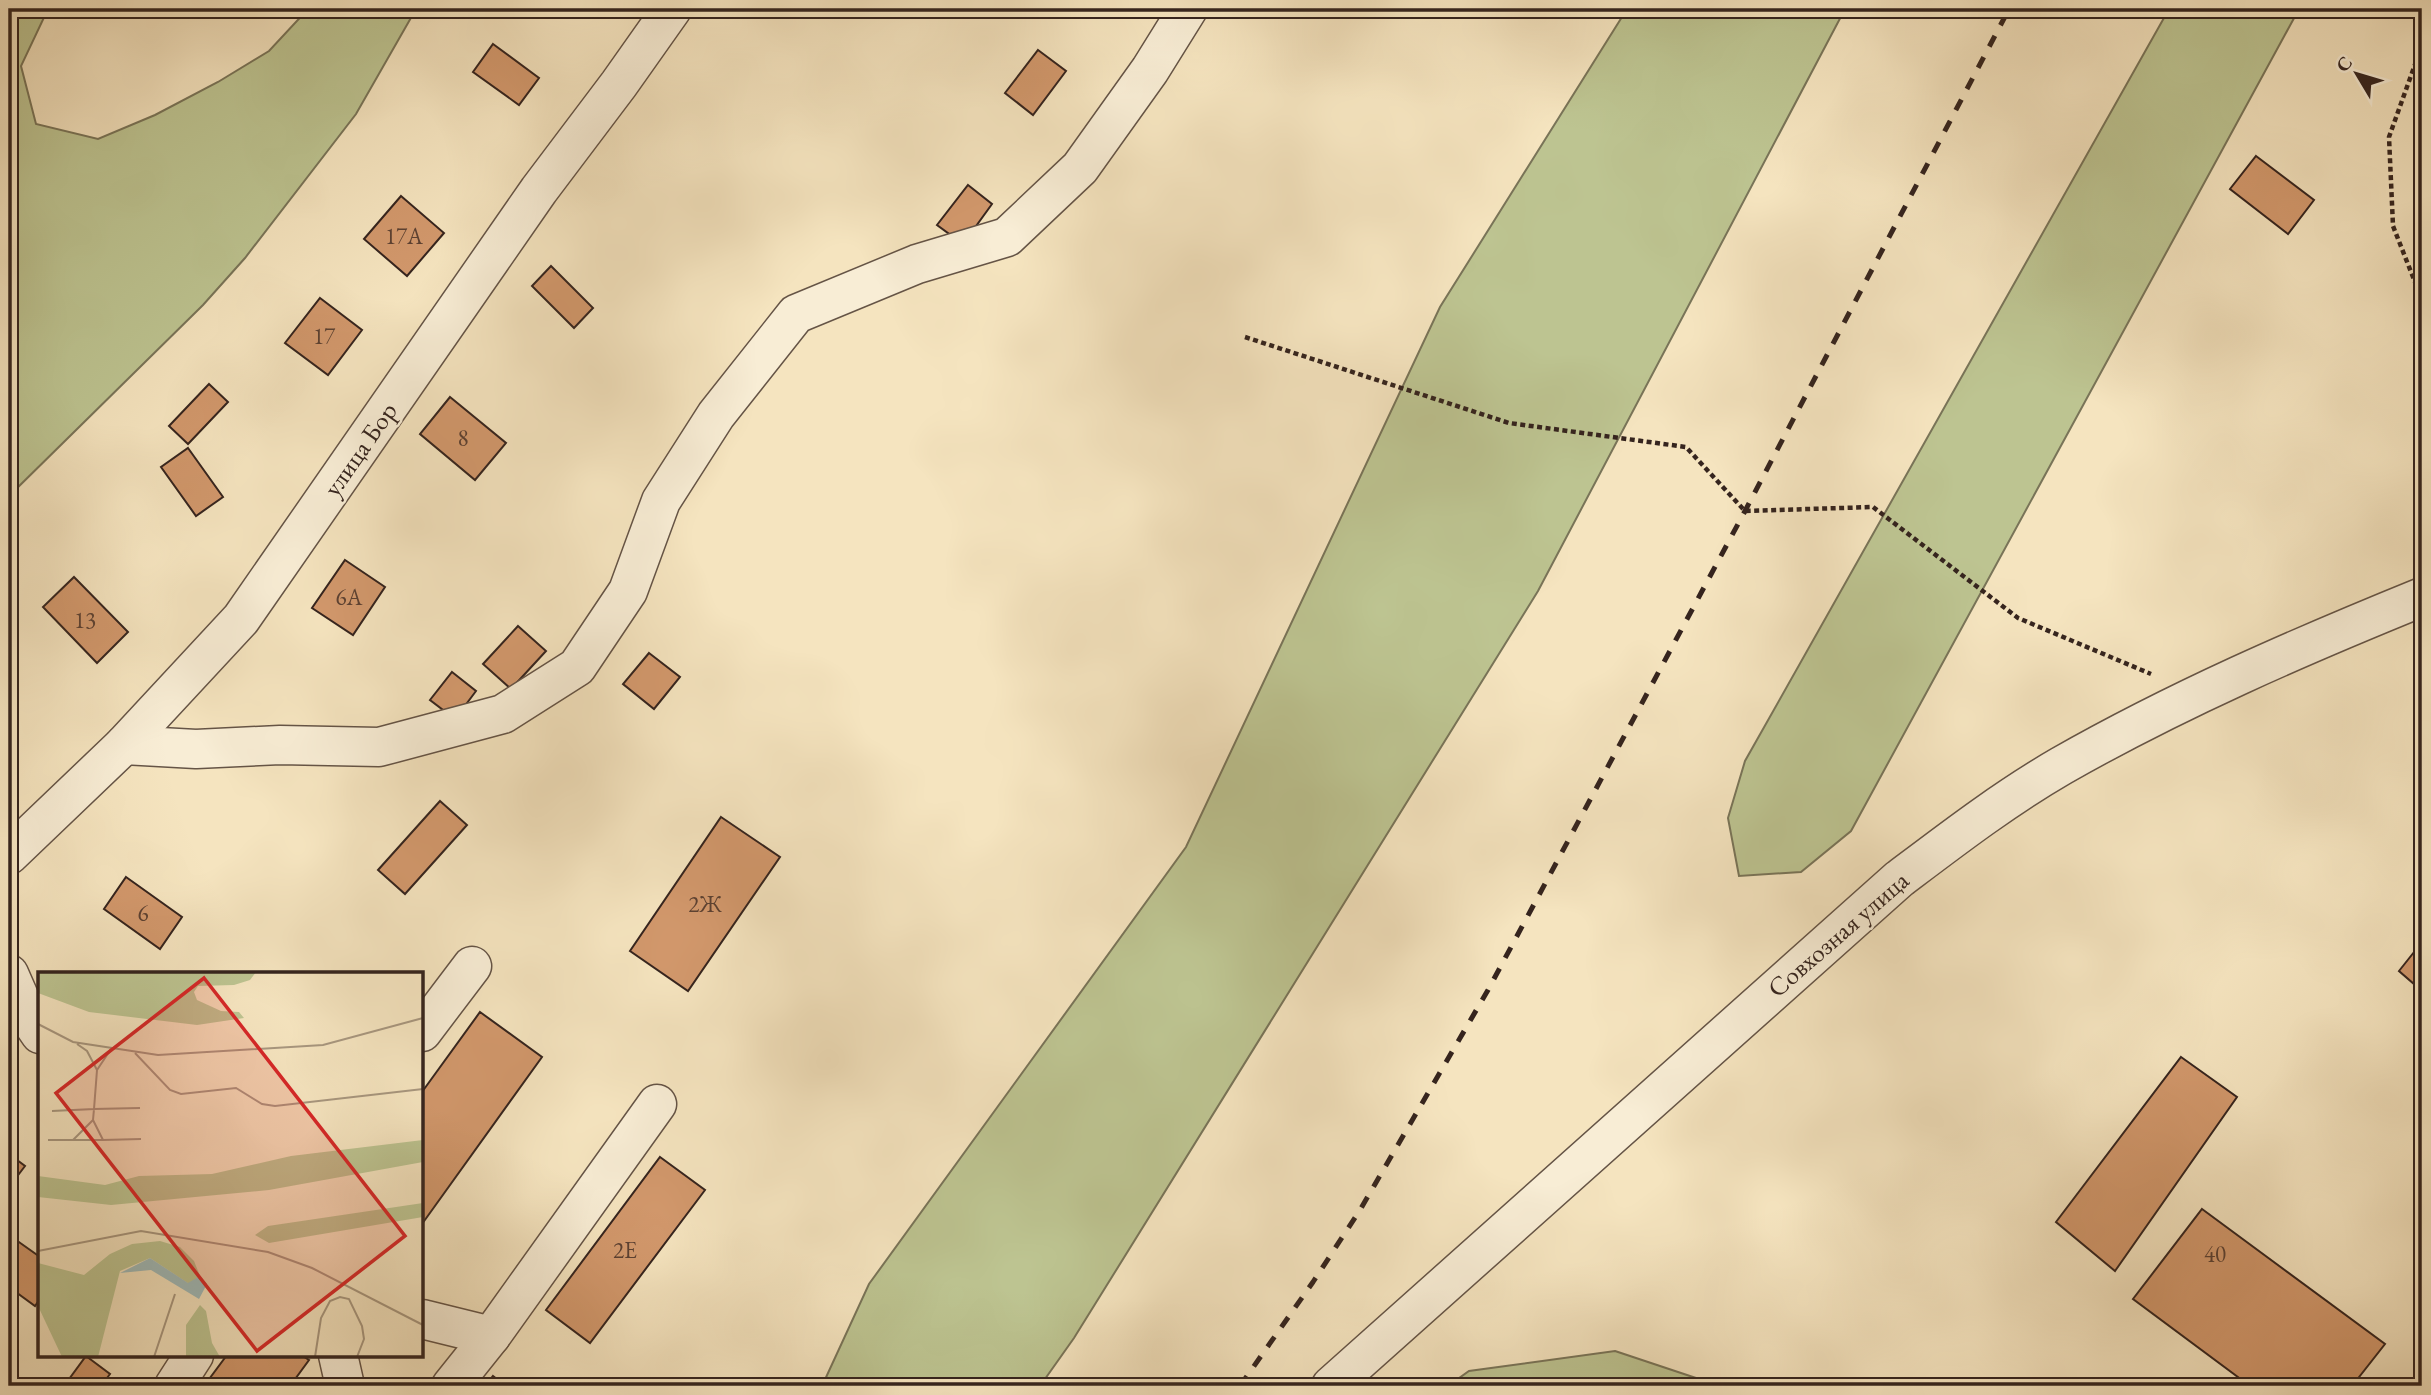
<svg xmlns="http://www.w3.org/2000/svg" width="2431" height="1395" viewBox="0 0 2431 1395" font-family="'EB Garamond',serif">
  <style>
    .green { fill: #bdc491; stroke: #797458; stroke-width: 2 }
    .building { fill: #d2986c; stroke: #35241e; stroke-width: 2 }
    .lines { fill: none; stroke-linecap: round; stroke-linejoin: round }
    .minor-casing { stroke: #655446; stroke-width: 41 }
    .path { stroke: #35241e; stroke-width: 4.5; stroke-dasharray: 5 3.5; stroke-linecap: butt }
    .minor { stroke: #f8edd5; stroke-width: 38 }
    .rail { stroke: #35241e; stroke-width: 5; stroke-dasharray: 12 12; stroke-linecap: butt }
    .labels { text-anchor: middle; stroke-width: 5; stroke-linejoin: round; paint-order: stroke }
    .number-label { font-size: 23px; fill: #5c4132 }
    .street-label { font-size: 26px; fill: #35241e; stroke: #f8edd5 }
    .inset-road { fill: none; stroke: #a8977f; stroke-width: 2 }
    .view { fill: #d62828; fill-opacity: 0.15; stroke: #d62828; stroke-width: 3.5 }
    .inset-edge { fill: none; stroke: #35241e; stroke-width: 3.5 }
  </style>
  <rect width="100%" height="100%" fill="#f5e4bf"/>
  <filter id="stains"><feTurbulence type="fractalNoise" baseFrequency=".00286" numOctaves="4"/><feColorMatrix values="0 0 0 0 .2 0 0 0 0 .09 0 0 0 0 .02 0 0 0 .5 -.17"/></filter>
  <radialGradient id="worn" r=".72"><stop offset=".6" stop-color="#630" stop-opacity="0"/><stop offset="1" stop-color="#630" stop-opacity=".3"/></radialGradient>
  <g class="green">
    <polygon points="9,9 48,9 21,66 36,124 98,139 155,115 218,82 269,51 308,9 416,9 356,114 245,258 203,305 9,496"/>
    <polygon points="1627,9 1845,9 1538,591 1074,1338 1040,1386 822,1386 869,1284 1186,847 1440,307"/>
    <polygon points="2169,9 2299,9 1851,831 1801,872 1739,876 1728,818 1745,761"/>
    <polygon points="1615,1351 1720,1386 1448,1386 1469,1371"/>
  </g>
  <g class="building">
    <polygon points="493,44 539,78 519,105 473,72"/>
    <polygon points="1038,50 1066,71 1033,115 1005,93"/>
    <polygon points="2256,156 2314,200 2288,234 2230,189"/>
    <polygon points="968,185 992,204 963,244 937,225"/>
    <polygon points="401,196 444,233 407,276 364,239"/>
    <polygon points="551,266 593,308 574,328 532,286"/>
    <polygon points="320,298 362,330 328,375 285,343"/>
    <polygon points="209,384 228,402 188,444 169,426"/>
    <polygon points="450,397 506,443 475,480 420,434"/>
    <polygon points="188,448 223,497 196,516 161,467"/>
    <polygon points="345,560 385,587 353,635 312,608"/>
    <polygon points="74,577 128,632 97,663 43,607"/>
    <polygon points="518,626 546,651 511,689 483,664"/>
    <polygon points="649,653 680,677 654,709 623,684"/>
    <polygon points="452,672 476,691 455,719 430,700"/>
    <polygon points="440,801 467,825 405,894 378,870"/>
    <polygon points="721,817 780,857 688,991 630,951"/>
    <polygon points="126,877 182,917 160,949 104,909"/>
    <polygon points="2422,942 2422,991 2399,971"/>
    <polygon points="480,1012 542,1057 422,1224 422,1092"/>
    <polygon points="2181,1057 2237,1097 2115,1271 2056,1222"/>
    <polygon points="9,1154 25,1166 9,1187"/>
    <polygon points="660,1157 705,1190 590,1343 546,1310"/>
    <polygon points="2202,1209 2385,1344 2352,1386 2250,1386 2133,1299"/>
    <polygon points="9,1235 40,1257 40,1299 35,1306 9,1287"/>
    <polygon points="227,1355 301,1355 309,1360 290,1386 204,1386"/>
    <polygon points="86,1356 110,1374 101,1386 64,1386"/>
    <polygon points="493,1376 506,1386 485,1386"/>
  </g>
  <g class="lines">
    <g class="minor-casing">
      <g id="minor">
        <polyline points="124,745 196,749 280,745 379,747 503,714 577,667 628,591 661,501 716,415 796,314 917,264 1007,237 1080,168 1150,70 1188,9"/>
        <polyline points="9,855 124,745 241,619 539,190 619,84 672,9"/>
        <polyline points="9,974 27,1015 40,1034"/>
        <polyline points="422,1032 472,966"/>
        <polyline points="422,1319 491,1336 657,1104"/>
        <polyline points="338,1355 345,1386"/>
        <polyline points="174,1386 194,1355"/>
        <polyline points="451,1386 491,1336"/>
        <path d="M 1331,1386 L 1899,879 C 1952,839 2004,799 2061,766 C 2177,700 2299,647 2422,597"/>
      </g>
    </g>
    <g class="path">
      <polyline points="2422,45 2389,137 2393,226 2422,300"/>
      <polyline points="1245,337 1509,423 1686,447 1745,511 1873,507 2018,618 2151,674"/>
    </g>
    <use href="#minor" class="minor"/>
    <polyline class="rail" points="1240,1386 1313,1282 1360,1210 1488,990 1745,511 2009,9"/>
  </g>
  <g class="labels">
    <g class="number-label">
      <text x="404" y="244">17А</text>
      <text x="324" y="344">17</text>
      <text x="463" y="446">8</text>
      <text x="349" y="605">6А</text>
      <text x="85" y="628">13</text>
      <text x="705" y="912">2Ж</text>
      <text x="143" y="921">6</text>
      <text x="625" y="1258">2Е</text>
      <text x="2215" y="1262">40</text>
    </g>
    <g class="street-label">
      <text transform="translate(360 449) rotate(-55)" y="9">улица Бор</text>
      <text transform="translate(1838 934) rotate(-41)" y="9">Совхозная улица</text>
    </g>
  </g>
  <g transform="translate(38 972)">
    <rect width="385" height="385" fill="#f5e4bf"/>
    <path d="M 0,0 L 218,0 L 212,8 L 196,13 L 160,14 L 156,20 L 159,28 L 183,39 L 201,40 L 206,46 L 159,53 L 51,40 L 0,21 ZM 385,168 L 385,190 L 231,218 L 73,233 L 0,225 L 0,204 L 67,213 L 101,204 L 174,202 L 253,184 ZM 385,231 L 385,245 L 231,271 L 217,263 L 230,254 ZM 122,269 L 142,275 L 156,289 L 162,304 L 151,312 L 112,286 L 82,299 L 60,385 L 24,385 L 0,334 L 0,291 L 46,303 L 72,282 L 94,272 ZM 162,333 L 168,339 L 174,371 L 182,385 L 148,385 L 148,353 Z" fill="#bdc491"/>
    <path d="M 112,286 L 150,311 L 162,304 L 169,312 L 161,327 L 113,298 L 82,301 Z" fill="#a0bcbc"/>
    <path class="inset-road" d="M 0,52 L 35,70 L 120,83 L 285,73 L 385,46M 97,81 L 132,118 L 143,122 L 198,116 L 224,132 L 237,134 L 385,117M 59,98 L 73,77M 102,136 L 56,137 L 55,148 L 65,168 L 103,167M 14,139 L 56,137 L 59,98 L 49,79 L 39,72M 10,168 L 65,168M 35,168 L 55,148M 0,279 L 103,259 L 230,280 L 274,296 L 385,353M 116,385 L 137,322M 277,385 L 283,346 L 292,329 L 302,325 L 311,327 L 324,354 L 326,367 L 319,385"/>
    <path class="view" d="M 166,6 L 367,264 L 219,379 L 18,121 Z"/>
    <rect width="385" height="385" class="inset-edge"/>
  </g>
  <rect width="2431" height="1395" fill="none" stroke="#f5e4bf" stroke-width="35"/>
  <rect x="10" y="10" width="2410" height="1374" fill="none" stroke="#35241e" stroke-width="3.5"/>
  <rect x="18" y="18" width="2396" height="1360" fill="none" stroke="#35241e" stroke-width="2"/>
  <g transform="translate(2357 74) rotate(308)" stroke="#f8edd5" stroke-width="5" paint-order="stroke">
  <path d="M0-5L12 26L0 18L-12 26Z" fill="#35241e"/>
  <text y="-10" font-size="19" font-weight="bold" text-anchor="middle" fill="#35241e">С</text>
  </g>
  <rect width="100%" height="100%" filter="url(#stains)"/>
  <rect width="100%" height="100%" fill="url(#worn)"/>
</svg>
